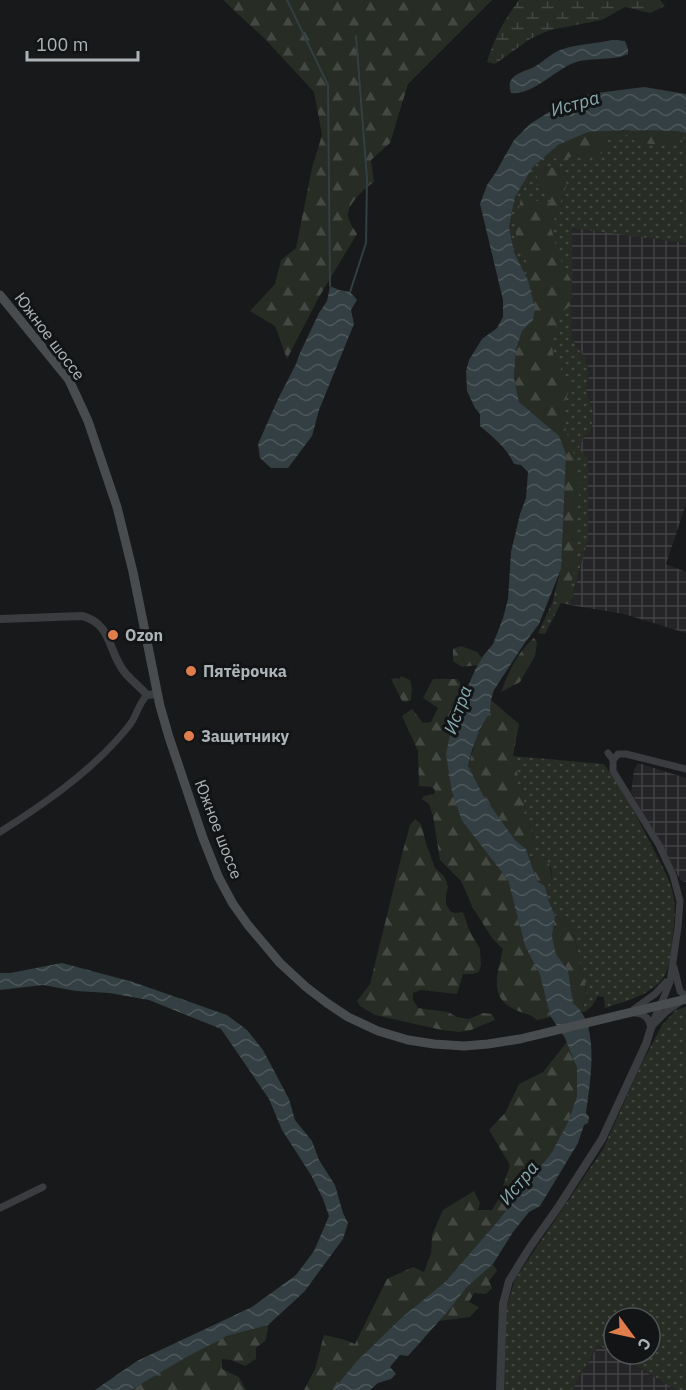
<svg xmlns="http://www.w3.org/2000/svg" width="686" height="1390" viewBox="0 0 686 1390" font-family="'IBM Plex Sans',sans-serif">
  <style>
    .industrial { fill: url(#industrial-grid) }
    .grass { fill: url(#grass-dots) }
    .forest { fill: url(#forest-firs) }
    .wetland { fill: url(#wetland-marsh) }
    .water { fill: url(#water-waves) }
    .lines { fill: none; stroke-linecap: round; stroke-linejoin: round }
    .stream { stroke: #333f42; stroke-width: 2 }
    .minor { stroke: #3a3c3f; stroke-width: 7 }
    .tertiary { stroke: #3a3c3f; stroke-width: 8 }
    .secondary { stroke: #484c4f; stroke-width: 9 }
    .poi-dot { fill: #df7e4c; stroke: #131415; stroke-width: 2 }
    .labels { text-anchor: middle; stroke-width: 6; stroke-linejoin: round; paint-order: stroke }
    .street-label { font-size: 16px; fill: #acb4b8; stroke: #131415 }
    .poi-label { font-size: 16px; font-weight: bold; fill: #acb4b8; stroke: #131415; text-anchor: start }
    .water-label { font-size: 18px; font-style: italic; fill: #87aaaf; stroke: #131415 }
  </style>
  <defs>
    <pattern id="industrial-grid" width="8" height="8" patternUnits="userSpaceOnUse" patternTransform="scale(1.5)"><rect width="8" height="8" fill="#252527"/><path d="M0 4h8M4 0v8" fill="none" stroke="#424244"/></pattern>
    <pattern id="grass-dots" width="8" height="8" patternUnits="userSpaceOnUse" patternTransform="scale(1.5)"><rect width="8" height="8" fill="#272c25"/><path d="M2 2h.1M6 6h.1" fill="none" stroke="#444843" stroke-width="1.8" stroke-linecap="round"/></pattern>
    <pattern id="forest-firs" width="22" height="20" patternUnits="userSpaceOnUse" patternTransform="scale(1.5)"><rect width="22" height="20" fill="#272c25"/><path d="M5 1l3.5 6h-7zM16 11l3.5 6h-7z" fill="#444843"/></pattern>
    <pattern id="wetland-marsh" width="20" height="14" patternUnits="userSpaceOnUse" patternTransform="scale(1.5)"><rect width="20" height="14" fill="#272c25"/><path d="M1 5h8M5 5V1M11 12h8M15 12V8" fill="none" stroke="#444843"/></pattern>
    <pattern id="water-waves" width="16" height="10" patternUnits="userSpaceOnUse" patternTransform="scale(1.5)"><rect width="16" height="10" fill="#333f42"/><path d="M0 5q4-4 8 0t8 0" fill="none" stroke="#4e585b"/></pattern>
  </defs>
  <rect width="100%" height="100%" fill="#18191a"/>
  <g class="industrial">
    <polygon points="572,227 686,243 686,504 666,564 686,572 686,633 624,614 570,605 581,567 579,450 582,439 591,431 593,411 586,391 589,373 586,360 572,339 571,305 572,282"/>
    <polygon points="638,763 686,778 686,882 682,881 678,876 663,846 631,792 634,770"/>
    <polygon points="599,1344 614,1354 677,1390 572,1390"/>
  </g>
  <g class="grass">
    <polygon points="588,132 686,133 686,243 572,228 572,282 571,305 572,339 586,360 589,373 586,391 593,411 591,431 582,439 579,449 588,458 588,539 570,605 561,603 545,634 538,633 553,601 561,569 559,436 519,402 528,280 514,252 509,227 515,197 533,167 558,145"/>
    <path d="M 513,756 L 604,764 C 624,792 640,822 655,852 C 662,866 670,879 673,894 C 677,910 673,929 672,945 C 671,957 668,975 659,983 C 644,997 623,1002 605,1008 L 604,997 L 598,996 L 592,1006 L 585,1012 L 582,1012 L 586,994 L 585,980 L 580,967 L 574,932 C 569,926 562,919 555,916 L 548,899 L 545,886 L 548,885 L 552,879 L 551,867 L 534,857 L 529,858 L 526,849 L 534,841 L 528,818 L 524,813 L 524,793 L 514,781 Z"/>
    <polygon points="686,1007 686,1390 677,1390 615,1354 650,1354 650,1318 614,1318 614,1353 598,1345 572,1390 503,1390 503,1318 515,1279 603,1149 640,1067 662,1025 676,1010"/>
  </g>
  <g class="forest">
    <path d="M 223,0 L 492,0 L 408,84 L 390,143 L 371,160 L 374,182 C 365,188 347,204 348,216 C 349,222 354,229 357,234 L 319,297 L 287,359 L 275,326 L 250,311 L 275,284 L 281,260 L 296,248 L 312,168 L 322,135 L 314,92 L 265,39 Z"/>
    <polygon points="627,130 676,131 686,133 686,137 674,145 650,144 635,141 627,135 613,137 606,141 603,153 591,156 576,153 564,161 546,156 558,145 588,132"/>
    <polygon points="548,166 559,170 567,184 563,196 551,228 556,246 564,268 572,282 571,305 559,314 552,346 554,360 563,361 560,373 571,386 562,408 569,420 564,424 574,455 580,483 576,533 576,566 566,600 561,598 553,601 561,569 566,454 519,402 514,378 516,350 522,331 533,320 532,293 528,280 528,265 516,241 516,223 521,198 550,203 551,195 537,185 537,169"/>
    <path d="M 534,638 L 537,642 L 535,656 L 520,682 L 501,692 C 508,673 518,651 534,638 Z"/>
    <polygon points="461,646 477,652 482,658 478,665 462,667 453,661 453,649"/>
    <polygon points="401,676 410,680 412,688 411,700 405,702 402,701 391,679 396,678 399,679"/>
    <path d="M 433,679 L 457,679 L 463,687 L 467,688 L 453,720 L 462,821 L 508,880 L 525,946 L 540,975 L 548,1007 L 551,1017 L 537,1020 C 531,1014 524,1014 516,1010 C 487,997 498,973 503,949 L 492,938 L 473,908 L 461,881 L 440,860 L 433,816 L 429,804 L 422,799 L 424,796 L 434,794 L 435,790 L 432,787 L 419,786 L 418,751 L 402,716 L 412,709 L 423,723 L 431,722 L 438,708 L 423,698 Z"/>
    <path d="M 491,700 L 519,724 L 513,756 L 518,776 L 515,781 L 524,793 L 524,813 L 528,817 L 534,842 L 526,849 L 515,840 L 483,795 L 468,767 C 472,754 475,740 481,728 C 487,716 490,714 491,700 Z"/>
    <polygon points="415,819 421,824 427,846 435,868 443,875 446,880 448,887 446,895 446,904 450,911 455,913 463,912 469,930 480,949 481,965 479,972 473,974 463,974 457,994 421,990 413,993 413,1000 418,1008 448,1012 457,1017 469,1019 483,1013 492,1014 495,1020 471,1030 459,1032 442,1030 375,1015 360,1006 357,1001 370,984 401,858 410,825"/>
    <path d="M 534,857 C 551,857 550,866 552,880 L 548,885 L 545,886 L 537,881 L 529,858 Z"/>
    <path d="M 555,916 C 562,919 569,926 574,932 L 580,967 L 585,980 L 586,994 L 582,1012 L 573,1003 L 568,970 L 556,954 L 552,936 Z"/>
    <polygon points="567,1042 577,1068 577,1096 568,1122 552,1152 497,1222 446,1281 400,1319 356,1362 333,1390 304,1390 315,1369 324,1335 342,1339 355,1344 387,1279 413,1267 424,1272 431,1253 432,1235 443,1210 474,1191 480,1203 478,1210 492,1210 499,1198 510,1165 489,1130 505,1113 519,1084 543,1072"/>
    <polygon points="493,1264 497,1271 489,1281 492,1288 486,1294 474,1293 469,1302 479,1307 470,1317 439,1321 449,1310 467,1287"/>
    <polygon points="268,1325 266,1340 256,1348 256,1359 245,1366 231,1360 222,1359 222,1369 239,1377 246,1390 131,1390 185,1358 227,1336"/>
  </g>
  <path class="wetland" d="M 519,0 L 660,0 L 665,6 L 650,13 L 625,7 L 602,20 L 550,30 L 530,39 L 495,64 L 487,62 C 494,38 504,20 519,0 Z"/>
  <g class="water">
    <path d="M 612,40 L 625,41 L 628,49 L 628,54 C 611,62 589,56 571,64 C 554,72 530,96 511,93 C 505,76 520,73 532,68 C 542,63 550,54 560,50 C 576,44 595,44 612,40 Z"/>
    <path d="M 644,87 L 686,94 L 686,133 L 676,131 L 627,130 L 588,132 L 558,145 L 533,167 L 515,197 L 509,227 L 514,252 L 528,280 L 535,309 L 533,320 L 522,331 L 516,350 L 514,378 L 519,402 L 559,436 L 566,454 L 561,569 L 539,624 L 524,644 L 494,690 L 491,700 L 490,712 L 480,729 L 472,750 L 468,766 L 483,795 L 515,840 L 526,849 L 537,881 L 545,886 L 548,899 L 555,916 L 552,936 L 556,954 L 568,970 L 573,1003 C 601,1024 590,1082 586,1113 L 589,1117 L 588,1123 L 584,1125 L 578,1143 L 540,1206 L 529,1212 L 513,1232 L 493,1264 L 467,1287 L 449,1310 L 408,1356 L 400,1355 L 390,1367 L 396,1374 L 391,1379 L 378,1383 L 370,1390 L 333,1390 L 356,1362 L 400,1319 L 446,1281 L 497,1222 L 552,1152 L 568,1122 L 577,1096 L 577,1068 L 565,1038 L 551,1017 L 548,1007 L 540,975 L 525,946 L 508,880 L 462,821 L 452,792 L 446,754 L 453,720 L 475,670 L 483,656 L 493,644 L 503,618 L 508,599 L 511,552 L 520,514 L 526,498 L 528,472 L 521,465 L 514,464 C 507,448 493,437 480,426 L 480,414 L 475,408 L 467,391 L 466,371 L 469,360 L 482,339 L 497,328 L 503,317 L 503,300 L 480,204 L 487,185 L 496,172 L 514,140 L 530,124 L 549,112 L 570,101 L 589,94 Z"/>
    <polygon points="330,286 339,290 350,292 357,300 351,310 354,324 319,410 312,436 288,468 271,468 260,458 258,444 278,399 296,364 299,355 319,313 327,301"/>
    <polygon points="62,963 133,982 227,1015 247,1030 263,1050 289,1099 295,1120 312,1141 319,1160 335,1185 343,1213 348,1223 343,1239 304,1292 268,1325 227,1336 185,1358 131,1390 95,1390 137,1361 252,1307 296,1275 314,1251 329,1216 323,1199 311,1175 282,1130 269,1099 221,1029 149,1000 109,993 76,991 43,985 0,990 0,973 10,973"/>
  </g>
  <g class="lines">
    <g class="stream">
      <polyline points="287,0 328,85 330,286"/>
      <polyline points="350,292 366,243 367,179 356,36"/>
    </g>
    <g class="minor">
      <polyline points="608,753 613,760 613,771 659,845 673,875 680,901 678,927 670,982 661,1004"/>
      <polyline points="613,760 618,754 626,754 686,769"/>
      <path d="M 0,832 C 41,806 83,777 116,741 C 121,735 127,729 131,723 C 137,714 139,703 147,695"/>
      <polyline points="674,967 680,991 686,996"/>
      <polyline points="634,1009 655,994 666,982"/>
      <path d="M 635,1013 C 645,1014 649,1018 651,1028"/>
      <polyline points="654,1024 667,1011 680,1002"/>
      <polyline points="0,1208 43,1187"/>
    </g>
    <g class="tertiary">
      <path d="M 0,619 L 82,616 C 110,623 108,647 121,667 C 127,678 139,685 147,695 L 157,694"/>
      <polyline points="500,1390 503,1304 509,1281 530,1247 559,1206 602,1139 646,1044 651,1028 661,1004"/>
    </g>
    <polyline class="secondary" points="0,295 69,380 88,421 117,507 133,572 160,706 169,737 203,838 218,876 233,904 248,925 280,963 306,987 327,1003 348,1017 378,1031 408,1040 434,1044 464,1046 488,1044 520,1039 686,999"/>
  </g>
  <g class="poi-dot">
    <circle cx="113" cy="635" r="6"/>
    <circle cx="191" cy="671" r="6"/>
    <circle cx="189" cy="736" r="6"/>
  </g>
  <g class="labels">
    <g class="street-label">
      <text transform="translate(50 336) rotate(53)" y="6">Южное шоссе</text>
      <text transform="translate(219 829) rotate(69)" y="6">Южное шоссе</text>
    </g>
    <g class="poi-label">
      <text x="125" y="641">Ozon</text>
      <text x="203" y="677">Пятёрочка</text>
      <text x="201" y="742">Защитнику</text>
    </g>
    <g class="water-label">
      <text transform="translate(575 104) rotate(-16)" y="6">Истра</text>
      <text transform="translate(458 710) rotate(-70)" y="6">Истра</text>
      <text transform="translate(519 1183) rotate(-50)" y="6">Истра</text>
    </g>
  </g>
  <g transform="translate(632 1336) rotate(123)"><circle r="28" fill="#131415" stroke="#505456" stroke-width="1.5"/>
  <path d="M0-4.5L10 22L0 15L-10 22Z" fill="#df7e4c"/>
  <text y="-9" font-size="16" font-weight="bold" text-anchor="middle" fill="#acb4b8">С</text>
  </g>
  <path d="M27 51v9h111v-9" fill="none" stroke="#acb4b8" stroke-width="3"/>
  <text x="36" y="51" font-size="18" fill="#acb4b8" stroke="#131415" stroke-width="4.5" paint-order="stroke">100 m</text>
</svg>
